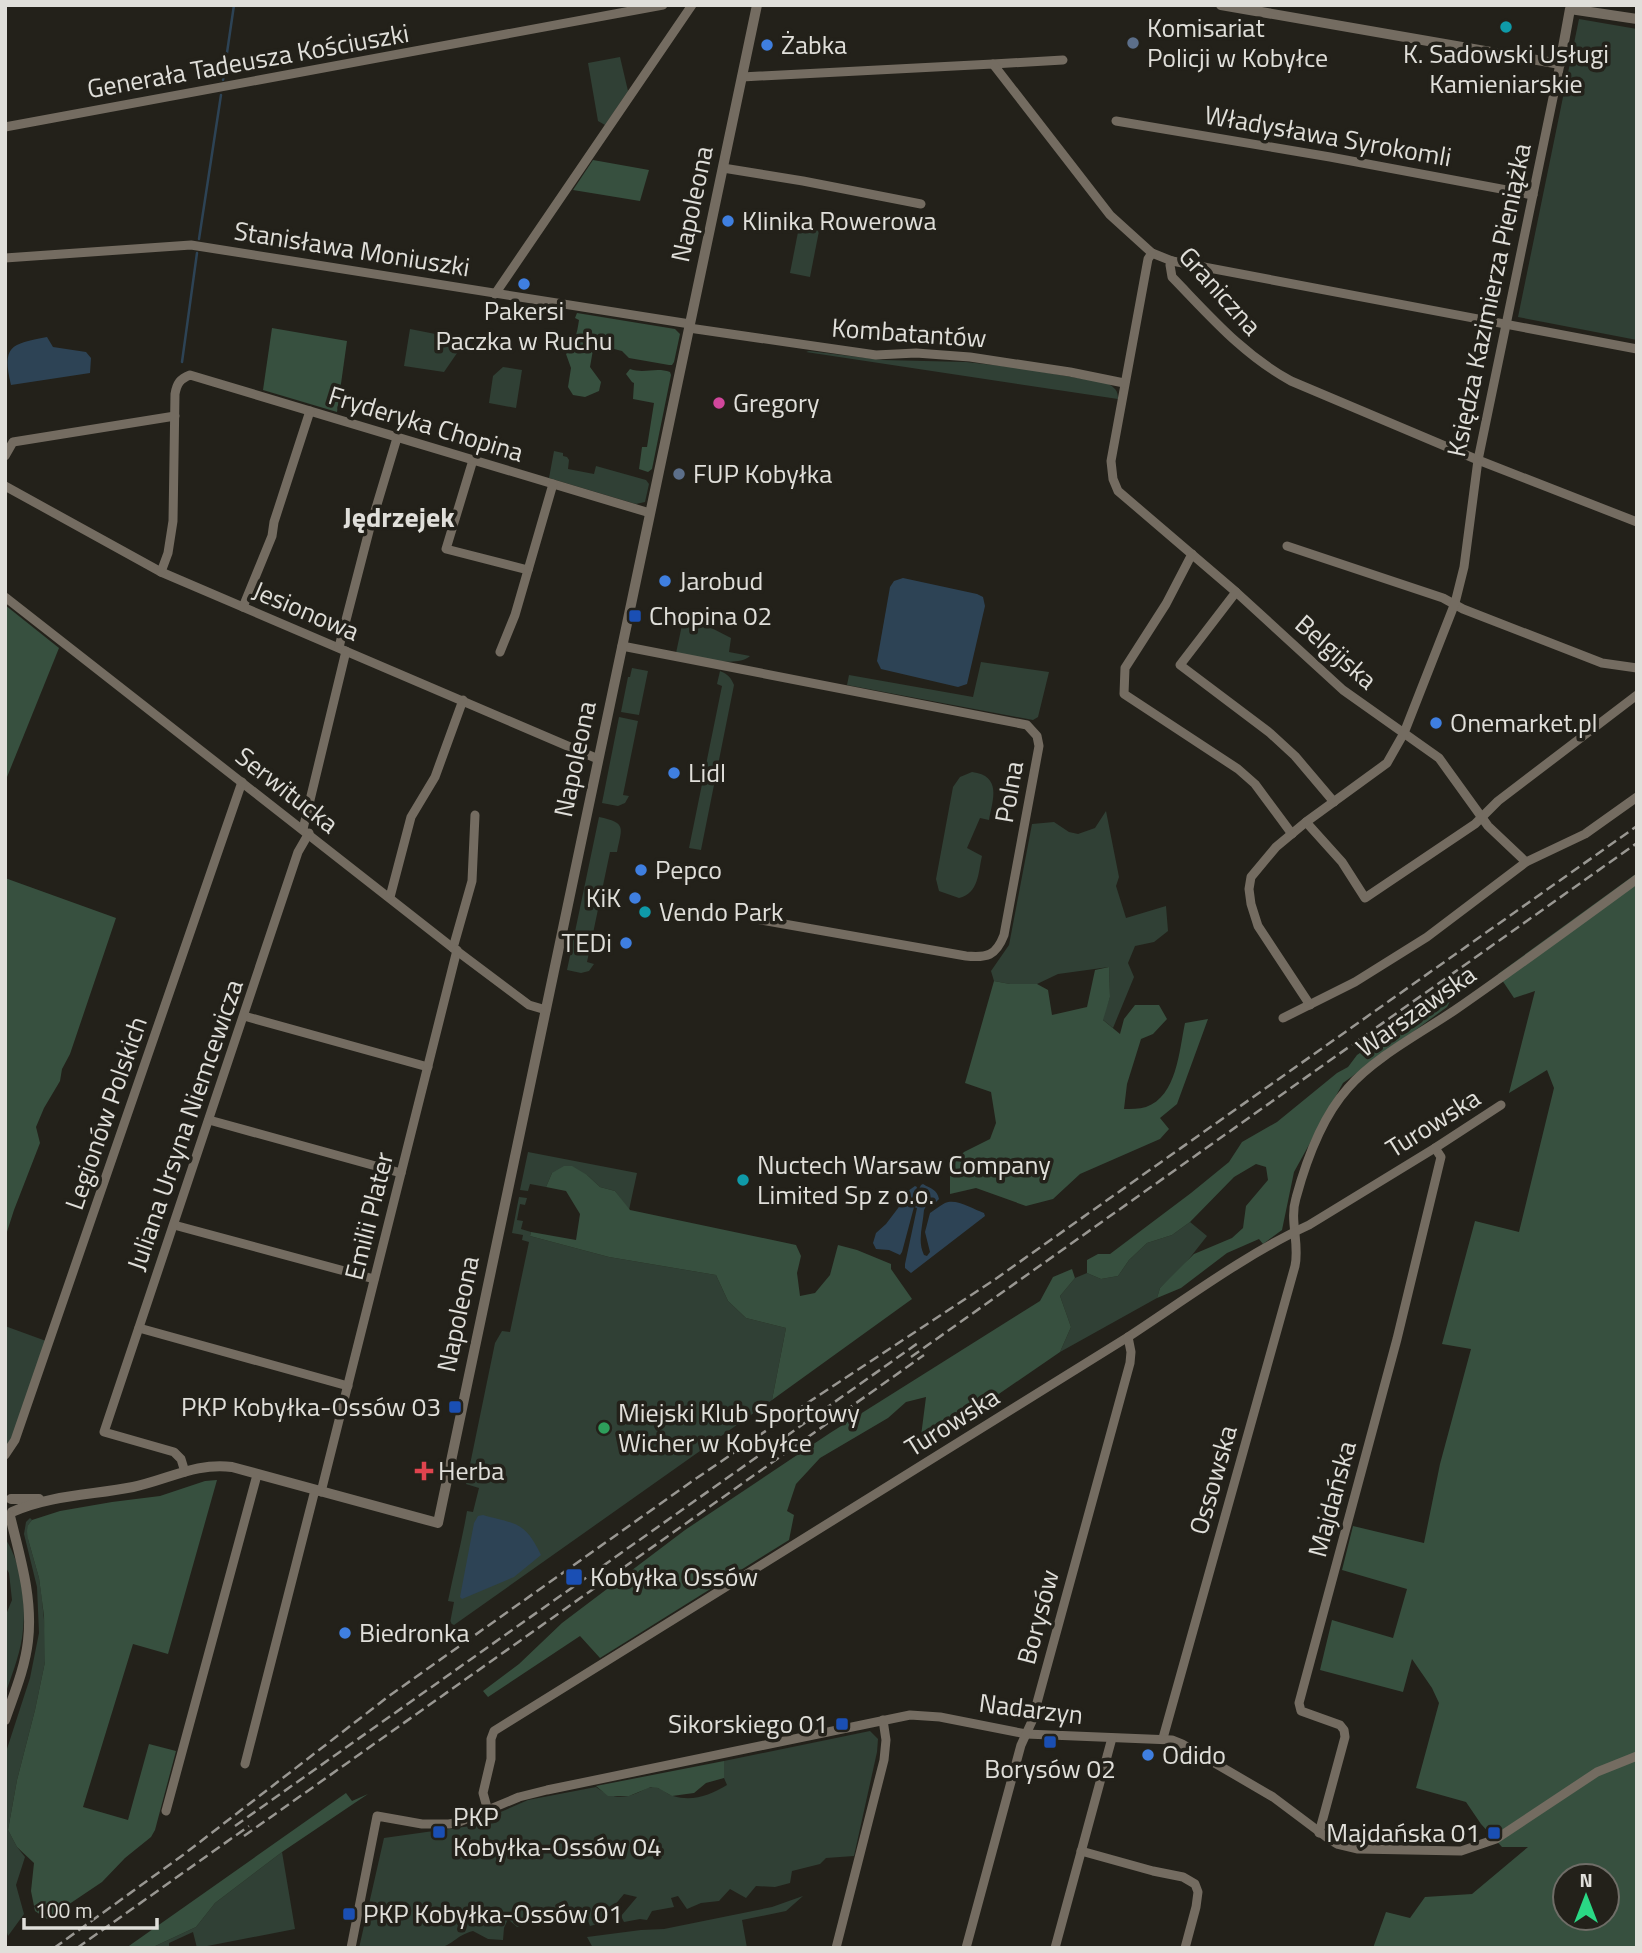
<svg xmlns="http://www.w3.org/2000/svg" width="1642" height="1953" viewBox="0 0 1642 1953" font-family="'Titillium Web',sans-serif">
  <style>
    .green { fill: #304035 }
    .forest { fill: #37503f; fill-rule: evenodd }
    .water { fill: #2d4355 }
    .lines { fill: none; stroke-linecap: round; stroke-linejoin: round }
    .stream { stroke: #2d4355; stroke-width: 2.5 }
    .minor { stroke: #746c61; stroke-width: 9 }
    .tertiary { stroke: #746c61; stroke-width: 10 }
    .rail { stroke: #999792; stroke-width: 2.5; stroke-dasharray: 10 5; stroke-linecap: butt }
    .culture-dot { fill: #0f9aa8; stroke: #23211a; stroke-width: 2.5 }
    .service-dot { fill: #5c6f8a; stroke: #23211a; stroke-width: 2.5 }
    .shop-dot { fill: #3f7fe0; stroke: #23211a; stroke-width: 2.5 }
    .hotel-dot { fill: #d1479c; stroke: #23211a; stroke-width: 2.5 }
    .transit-dot { fill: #1a4fb4; stroke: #23211a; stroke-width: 2.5 }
    .leisure-dot { fill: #2e9e5b; stroke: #23211a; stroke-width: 2.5 }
    .health-dot { fill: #e0444e; stroke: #23211a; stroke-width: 2.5 }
    .labels { text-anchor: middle; stroke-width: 7; stroke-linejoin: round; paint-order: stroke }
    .poi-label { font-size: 26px; fill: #e0dfda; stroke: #23211a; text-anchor: start }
    .street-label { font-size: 26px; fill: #e0dfda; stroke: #23211a }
    .neighbourhood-label { font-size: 28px; font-weight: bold; fill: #e0dfda; stroke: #23211a }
  </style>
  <rect width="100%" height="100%" fill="#23211a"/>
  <g class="green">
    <polygon points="1579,19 1637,29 1637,340 1518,317"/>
    <polygon points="620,57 628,91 605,125 598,121 588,63"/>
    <polygon points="799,227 819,231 810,277 790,273"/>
    <polygon points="410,329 466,340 444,372 404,366"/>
    <path d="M 809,351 L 883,360 L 966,362 L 1020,368 L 1107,383 C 1115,388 1118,390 1118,399 L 806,352 Z"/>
    <polygon points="503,367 522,370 516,408 489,403 493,376"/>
    <polygon points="554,451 563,453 563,456 567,457 569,460 568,469 594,474 596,466 646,480 649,484 645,502 636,504 549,478"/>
    <path d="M 688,616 L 731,638 L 729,652 L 750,656 C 735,669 695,656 676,653 L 682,625 Z"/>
    <polygon points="981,662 1049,672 1038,717 1033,720 847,685 849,675 973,697"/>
    <polygon points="632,668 648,671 639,715 621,712 628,677 630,677"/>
    <path d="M 720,671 C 728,674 731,678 734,685 L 701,850 L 689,848 L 722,686 L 717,684 Z"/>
    <polygon points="619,717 638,721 623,795 629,796 625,803 618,806 602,803"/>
    <path d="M 972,772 C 1002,776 993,799 989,820 L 980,818 L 967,848 L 982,856 C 978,873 979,893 959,898 L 939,891 L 936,879 L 953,787 L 960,777 Z"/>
    <polygon points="1106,811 1119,877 1116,886 1126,918 1166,906 1168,931 1154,942 1135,946 1128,963 1134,977 1113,1028 1102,1019 1110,997 1109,967 1058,974 1037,984 1010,984 994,981 991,971 1009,945 1032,824 1054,822 1069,832 1078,834 1095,828"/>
    <path d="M 599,817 C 627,823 622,827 617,852 L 610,852 L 587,962 L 594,964 L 589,971 L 581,973 L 567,970 Z"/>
    <polygon points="528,1152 637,1173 629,1210 615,1191 600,1187 587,1175 552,1173 546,1187 530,1184 528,1191 520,1190"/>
    <path d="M 519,1197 L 527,1198 L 525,1205 L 520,1204 L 517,1220 L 523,1221 L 521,1229 L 531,1232 L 530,1236 L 609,1257 L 716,1275 L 728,1301 L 746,1318 L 786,1328 L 772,1400 L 454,1625 L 450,1623 L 454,1602 L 448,1601 C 454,1571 462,1541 467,1511 L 473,1512 L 479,1488 L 466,1484 L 495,1343 L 502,1331 L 510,1332 L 529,1242 L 522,1240 L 523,1235 L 512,1233 Z"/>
    <polygon points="1190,1222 1207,1236 1181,1269 1160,1288 1157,1298 1060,1352 1071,1327 1060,1296 1075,1278 1087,1273 1101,1279 1118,1276 1129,1260 1147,1243 1172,1235"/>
    <polygon points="5,1326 46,1341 13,1436 5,1447"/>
    <polygon points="30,1518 32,1520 28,1525 28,1539 39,1578 42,1600 46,1639 45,1662 35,1710 17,1780 8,1830 17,1847 25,1857 16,1885 24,1914 8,1936 5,1926 5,1755 30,1678 39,1633 37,1587 24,1534 26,1522"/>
    <path d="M 5,1538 C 23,1566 27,1606 22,1638 C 19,1657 11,1677 5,1695 L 5,1617 L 12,1600 L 9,1573 L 5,1566 Z"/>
    <path d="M 870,1731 L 878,1739 L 877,1752 L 854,1856 L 826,1858 L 820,1864 L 792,1871 L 790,1883 L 775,1887 L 756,1886 L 746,1898 L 730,1889 L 719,1901 L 701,1903 L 687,1909 L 678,1896 L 671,1898 L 674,1907 L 652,1911 L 647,1920 L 640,1919 L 624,1922 L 621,1916 L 637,1897 L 624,1894 L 613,1907 L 608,1921 L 590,1926 L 587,1918 L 578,1913 L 569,1923 L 536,1920 L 517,1927 L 508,1919 L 504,1928 L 503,1940 L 488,1939 L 473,1931 C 457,1935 455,1943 440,1948 L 359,1948 L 384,1838 C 422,1832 459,1829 497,1821 L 496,1814 L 528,1800 L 596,1787 C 610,1797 620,1800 637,1793 C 642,1791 648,1787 653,1787 C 661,1787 666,1794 673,1796 C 693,1802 710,1795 727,1785 L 724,1778 L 724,1761 Z"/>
    <polygon points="282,1852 295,1929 197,1948 193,1932 169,1943 169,1948 151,1948 196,1927 215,1903"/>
    <polygon points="803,1896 786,1911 742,1920 747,1948 593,1948 587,1937 641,1930 664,1929 772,1907"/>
  </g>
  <g class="forest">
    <polygon points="593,160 649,170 640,201 573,190"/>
    <path d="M 577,313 L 675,329 L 680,334 L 674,362 L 672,365 L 669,365 L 629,358 L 622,351 L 594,344 L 590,367 L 601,382 L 599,391 L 585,397 L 573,395 L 568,387 L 571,368 L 566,354 C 575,344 577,333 579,320 L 575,318 Z"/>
    <polygon points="272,328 347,341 337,412 263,390"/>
    <path d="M 630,369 C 644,374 656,367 670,372 L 671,375 L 652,469 L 648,472 L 639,469 L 642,447 L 647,447 L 654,403 L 633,399 L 634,383 L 632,382 L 626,374 Z"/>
    <polygon points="5,605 59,648 5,782"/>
    <path d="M 1637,873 L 1637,1948 L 1373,1948 L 1386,1912 L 1410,1918 L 1425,1897 L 1472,1894 L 1528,1847 L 1502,1847 L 1481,1824 L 1466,1802 L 1416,1788 L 1439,1703 L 1432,1688 L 1412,1659 L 1403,1692 L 1320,1670 L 1332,1620 L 1393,1638 L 1407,1589 L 1342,1570 L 1353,1526 L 1424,1543 L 1440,1464 L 1471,1349 L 1442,1344 L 1475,1221 L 1519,1232 L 1554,1088 L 1547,1070 L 1509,1093 L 1535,991 L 1514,998 L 1498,974 ZM 1565,1876 L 1607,1876 L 1607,1918 L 1565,1918 Z"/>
    <polygon points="5,878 116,918 70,1054 62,1069 60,1081 44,1108 36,1127 40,1143 14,1210 5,1238"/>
    <path d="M 1109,967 L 1110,997 L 1103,1020 L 1120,1034 L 1124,1019 L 1135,1005 L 1159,1005 L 1167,1019 L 1153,1034 L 1141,1039 L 1127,1084 L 1124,1109 C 1131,1109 1139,1109 1146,1107 C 1177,1096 1179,1051 1185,1023 L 1208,1019 L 1177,1104 L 1160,1118 L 1169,1129 L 1160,1139 L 1080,1174 L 1053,1199 L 1026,1206 L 976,1188 L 950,1194 L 950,1167 L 964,1152 L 990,1139 L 996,1123 L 991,1092 L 965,1083 L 994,981 L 1010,984 L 1037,984 L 1048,990 L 1052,1015 L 1087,1007 L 1095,970 Z"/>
    <polygon points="1453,996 1447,1007 1343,1083 1294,1172 1282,1230 1263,1244 1259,1239 1227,1253 1181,1288 1157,1298 1160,1288 1194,1254 1232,1238 1243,1228 1246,1206 1268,1180 1266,1167 1256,1164 1234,1177 1190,1222 1172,1235 1147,1243 1129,1260 1118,1276 1101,1279 1087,1273 1087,1260 1098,1254 1110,1254 1191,1193 1229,1162 1242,1142 1277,1122 1337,1073 1348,1067 1357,1055 1437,1001"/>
    <polygon points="564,1166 572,1166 587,1175 600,1187 615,1191 630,1210 796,1245 801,1256 797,1273 800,1296 815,1293 830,1275 838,1245 857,1250 891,1264 891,1269 912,1299 772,1400 786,1328 746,1318 728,1301 716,1275 609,1257 530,1236 531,1232 576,1240 580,1214 566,1191 546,1187 552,1173"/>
    <polygon points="1072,1269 1075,1278 1060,1296 1071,1327 1060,1352 929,1442 921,1436 926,1397 906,1402 888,1418 820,1458 796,1484 787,1511 794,1515 789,1540 600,1658 580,1636 488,1697 483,1691 519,1664 562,1623 685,1530 830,1433 1040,1301 1053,1277"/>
    <polygon points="217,1480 168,1654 133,1644 83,1807 128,1820 149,1744 176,1751 155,1830 151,1837 125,1858 102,1882 47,1919 35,1911 31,1891 34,1863 17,1847 8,1830 17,1780 35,1710 45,1662 44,1616 39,1578 28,1539 27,1531 28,1525 32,1520 60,1511 112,1502 160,1496 205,1481"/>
    <polygon points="724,1761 724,1778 706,1783 694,1793 672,1796 658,1788 651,1787 629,1796 608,1796 596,1786"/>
    <polygon points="346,1793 352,1801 368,1794 282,1852 215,1903 196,1927 151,1948 126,1948"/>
  </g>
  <g class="water">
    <path d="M 47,337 L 53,347 L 86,352 L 91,358 L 90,373 L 11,385 C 2,346 10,344 47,337 Z"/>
    <polygon points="903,578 977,594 983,597 985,606 967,684 958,687 881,669 877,661 890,587 894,581"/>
    <path d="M 923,1184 C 931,1189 937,1189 939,1199 L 935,1203 L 926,1206 L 924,1210 C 923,1225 917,1241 924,1255 L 927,1256 L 930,1252 L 925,1232 L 930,1213 C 935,1210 939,1206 945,1203 C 956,1198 973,1209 984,1213 L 985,1216 L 911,1273 L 905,1268 L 905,1264 L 917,1208 L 914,1207 L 902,1252 L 900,1255 L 889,1250 L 876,1249 L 873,1243 L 876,1233 L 886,1224 L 908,1195 L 908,1191 L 915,1186 L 917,1187 L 915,1195 L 916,1203 L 920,1202 L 924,1194 L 919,1189 L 921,1185 Z"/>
    <path d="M 483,1515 C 515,1524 525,1521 541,1555 L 514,1577 L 462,1599 L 460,1597 L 474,1523 L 478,1516 Z"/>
  </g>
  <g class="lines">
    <g class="stream">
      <polyline points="223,80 234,5"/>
      <polyline points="199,239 221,95"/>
      <polyline points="182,362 197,253"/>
    </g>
    <g class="minor">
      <polyline points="993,64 1063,60"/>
      <path d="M 742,77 L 993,64 L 1110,215 L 1152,253 L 1172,261 L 1170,265 L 1172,277 C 1210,316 1242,354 1291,381 L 1478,460 L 1637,522"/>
      <polyline points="1116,121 1330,157 1533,195"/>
      <polyline points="5,127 663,5"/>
      <polyline points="723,168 803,181 921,204"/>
      <polyline points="1152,253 1148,259 1111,461 1113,479 1118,491 1236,592 1343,690 1439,758 1488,826 1526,862"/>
      <polyline points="5,258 191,245 690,324"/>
      <polyline points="1172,261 1637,349"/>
      <polyline points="495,294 692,5"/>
      <polyline points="689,328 876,355 916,353 970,357 1070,372 1124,383"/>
      <polyline points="5,456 13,442 175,416"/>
      <polyline points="473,460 446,549 528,570"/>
      <polyline points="5,486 161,572 598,759"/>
      <polyline points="1287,546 1443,598 1463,609 1602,663 1637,668"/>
      <polyline points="1192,554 1166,604 1125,668 1124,694 1238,769 1255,784 1292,834"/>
      <path d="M 161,572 L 168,553 L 173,521 L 175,394 C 177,383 180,379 190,375 L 650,513"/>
      <polyline points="1236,592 1180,665 1270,733 1295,756 1334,802"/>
      <polyline points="5,597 453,948 529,1005 546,1010"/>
      <polyline points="243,607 272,536 274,522 310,411"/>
      <path d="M 622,646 L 1027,725 L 1037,736 L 1039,746 L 1004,935 C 996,956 987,958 966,956 L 756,919"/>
      <polyline points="339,647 369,531 397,438"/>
      <polyline points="500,652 515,615 553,484"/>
      <polyline points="1306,822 1342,862 1365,898 1475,824 1498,801 1637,695"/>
      <polyline points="303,829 346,651"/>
      <polyline points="390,897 411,817 435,777 463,700"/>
      <polyline points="453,948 472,881 475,815"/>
      <polyline points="1310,1005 1258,926 1251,904 1249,889 1251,877 1276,847 1306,822 1387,763 1404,733 1455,603 1464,567 1478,460 1560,64"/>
      <polyline points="244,1016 428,1067"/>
      <polyline points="1283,1018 1355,982 1427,937 1526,862 1585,834 1637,797"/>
      <polyline points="209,1120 401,1173"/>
      <polyline points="174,1225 374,1279"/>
      <polyline points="139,1328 348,1386"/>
      <polyline points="5,1455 15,1440 242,782"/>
      <polyline points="185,1472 181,1459 174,1452 104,1432 298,852 309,833"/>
      <polyline points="321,1492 457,950"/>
      <path d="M 1163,1738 L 1295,1266 C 1300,1243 1289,1221 1296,1198 C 1306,1161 1322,1117 1348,1088 C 1375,1057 1421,1033 1455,1010 C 1517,967 1577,923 1637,879"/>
      <polyline points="245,1764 315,1490"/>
      <polyline points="166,1811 257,1475"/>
      <path d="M 488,1811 L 483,1793 L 491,1759 L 491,1739 L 494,1731 L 1128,1337 C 1186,1299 1246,1254 1309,1225 L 1435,1148 L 1501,1105"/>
      <polyline points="1319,1833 1345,1737 1344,1730 1340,1725 1301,1711 1299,1703 1397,1339 1441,1157 1435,1148"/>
      <polyline points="1081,1851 1153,1871 1183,1877 1195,1884 1198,1892 1196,1907 1185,1948"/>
      <polyline points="351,1948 377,1816 422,1824 449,1824 459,1822 519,1797 547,1790 910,1715 940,1717 1026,1734 1172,1740 1182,1744 1273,1797 1329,1839 1337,1844 1358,1849 1461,1851 1496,1839 1597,1772 1637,1756"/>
      <polyline points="836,1948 884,1760 886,1740 883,1720"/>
      <polyline points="966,1948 1021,1745 1032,1721 1130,1363 1131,1352 1128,1337"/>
      <polyline points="1055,1948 1112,1738"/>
    </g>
    <g class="tertiary">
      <polyline points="1221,5 1560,64 1570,9 1637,19"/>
      <polyline points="11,1499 39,1499"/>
      <path d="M 12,1512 C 50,1495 93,1495 133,1487 C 167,1480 197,1462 232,1467 L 438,1523 L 757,5"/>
      <path d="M 5,1720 C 14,1694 25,1668 28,1641 C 33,1598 20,1557 10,1516"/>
    </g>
    <g class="rail">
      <polyline points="911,1357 1637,843"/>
      <polyline points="235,1826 918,1343"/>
      <polyline points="244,1836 924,1355"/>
      <polyline points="54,1948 183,1855 389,1696 691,1482 792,1413 994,1280 1637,826"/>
      <polyline points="77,1948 249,1826"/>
    </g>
  </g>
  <g class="culture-dot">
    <circle cx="1506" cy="27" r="7"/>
    <circle cx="645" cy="912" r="7"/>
    <circle cx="743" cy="1180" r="7"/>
  </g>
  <g class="service-dot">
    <circle cx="1133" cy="43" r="7"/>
    <circle cx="679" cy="474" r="7"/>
  </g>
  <g class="shop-dot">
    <circle cx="767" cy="45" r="7"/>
    <circle cx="728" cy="221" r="7"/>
    <circle cx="524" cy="284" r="7"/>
    <circle cx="665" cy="581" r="7"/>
    <circle cx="1436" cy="723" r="7"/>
    <circle cx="674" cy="773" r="7"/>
    <circle cx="641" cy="870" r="7"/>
    <circle cx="635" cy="898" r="7"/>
    <circle cx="626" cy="943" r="7"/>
    <circle cx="345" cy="1633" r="7"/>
    <circle cx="1148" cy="1755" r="7"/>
  </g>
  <circle class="hotel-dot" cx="719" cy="403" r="7"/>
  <g class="transit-dot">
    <rect x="628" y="609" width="14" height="14" rx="3.5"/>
    <rect x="448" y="1400" width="14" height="14" rx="3.5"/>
    <rect x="565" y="1568" width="18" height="18" rx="3.5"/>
    <rect x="835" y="1717" width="14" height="14" rx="3.5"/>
    <rect x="1043" y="1735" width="14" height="14" rx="3.5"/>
    <rect x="432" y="1825" width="14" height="14" rx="3.5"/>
    <rect x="1487" y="1826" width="14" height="14" rx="3.5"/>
    <rect x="342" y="1907" width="14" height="14" rx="3.5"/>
  </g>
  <circle class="leisure-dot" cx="604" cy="1428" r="7"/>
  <path class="health-dot" d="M420.5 1460.5h7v7h7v7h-7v7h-7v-7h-7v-7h7z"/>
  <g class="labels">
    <g class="poi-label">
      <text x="1147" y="37">Komisariat<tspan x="1147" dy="30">Policji w Kobyłce</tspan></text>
      <text x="781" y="54">Żabka</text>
      <text x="1506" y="63" text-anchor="middle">K. Sadowski Usługi<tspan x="1506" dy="30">Kamieniarskie</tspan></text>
      <text x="742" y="230">Klinika Rowerowa</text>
      <text x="524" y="320" text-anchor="middle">Pakersi<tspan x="524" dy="30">Paczka w Ruchu</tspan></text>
      <text x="733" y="412">Gregory</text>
      <text x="693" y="483">FUP Kobyłka</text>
      <text x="679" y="590">Jarobud</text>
      <text x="649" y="625">Chopina 02</text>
      <text x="1450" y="732">Onemarket.pl</text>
      <text x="688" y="782">Lidl</text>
      <text x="655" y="879">Pepco</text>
      <text x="621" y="907" text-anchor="end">KiK</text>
      <text x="659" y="921">Vendo Park</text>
      <text x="612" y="952" text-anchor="end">TEDi</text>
      <text x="757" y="1174">Nuctech Warsaw Company<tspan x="757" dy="30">Limited Sp z o.o.</tspan></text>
      <text x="441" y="1416" text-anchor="end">PKP Kobyłka-Ossów 03</text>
      <text x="618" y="1422">Miejski Klub Sportowy<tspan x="618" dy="30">Wicher w Kobyłce</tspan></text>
      <text x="438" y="1480">Herba</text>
      <text x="590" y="1586">Kobyłka Ossów</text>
      <text x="359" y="1642">Biedronka</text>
      <text x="828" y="1733" text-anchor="end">Sikorskiego 01</text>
      <text x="1162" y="1764">Odido</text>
      <text x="1050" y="1778" text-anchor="middle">Borysów 02</text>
      <text x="453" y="1826">PKP<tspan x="453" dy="30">Kobyłka-Ossów 04</tspan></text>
      <text x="1480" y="1842" text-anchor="end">Majdańska 01</text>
      <text x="363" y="1923">PKP Kobyłka-Ossów 01</text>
    </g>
    <g class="street-label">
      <text transform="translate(248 61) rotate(-10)" y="9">Generała Tadeusza Kościuszki</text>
      <text transform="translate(1328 136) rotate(10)" y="9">Władysława Syrokomli</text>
      <text transform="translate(692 204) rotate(-78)" y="9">Napoleona</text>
      <text transform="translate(352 249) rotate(9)" y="9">Stanisława Moniuszki</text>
      <text transform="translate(1220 291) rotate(48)" y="9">Graniczna</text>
      <text transform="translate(1489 300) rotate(-78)" y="9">Księdza Kazimierza Pieniążka</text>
      <text transform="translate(909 333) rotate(4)" y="9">Kombatantów</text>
      <text transform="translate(426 424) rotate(17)" y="9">Fryderyka Chopina</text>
      <text transform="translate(306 611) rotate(23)" y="9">Jesionowa</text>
      <text transform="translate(1336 652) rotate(41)" y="9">Belgijska</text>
      <text transform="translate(575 759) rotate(-78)" y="9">Napoleona</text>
      <text transform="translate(287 790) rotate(38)" y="9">Serwitucka</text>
      <text transform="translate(1009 792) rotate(-80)" y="9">Polna</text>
      <text transform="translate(1416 1011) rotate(-35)" y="9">Warszawska</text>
      <text transform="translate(106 1113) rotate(-71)" y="9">Legionów Polskich</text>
      <text transform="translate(1433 1123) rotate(-32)" y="9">Turowska</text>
      <text transform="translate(185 1125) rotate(-71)" y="9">Juliana Ursyna Niemcewicza</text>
      <text transform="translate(369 1216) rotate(-76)" y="9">Emilii Plater</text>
      <text transform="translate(458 1314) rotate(-78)" y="9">Napoleona</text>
      <text transform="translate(952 1422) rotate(-32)" y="9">Turowska</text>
      <text transform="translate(1213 1480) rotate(-74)" y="9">Ossowska</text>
      <text transform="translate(1332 1499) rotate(-75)" y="9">Majdańska</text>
      <text transform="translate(1038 1617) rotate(-75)" y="9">Borysów</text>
      <text transform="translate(1031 1709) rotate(7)" y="9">Nadarzyn</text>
    </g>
    <g class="neighbourhood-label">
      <text x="399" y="527">Jędrzejek</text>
    </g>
  </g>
  <rect width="1642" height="1953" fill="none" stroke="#e0dfda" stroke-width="14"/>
  <g transform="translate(1586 1897)"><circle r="33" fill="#23211a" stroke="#6f6d67" stroke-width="2"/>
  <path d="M0-5L12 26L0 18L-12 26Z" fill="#2ad885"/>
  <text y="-10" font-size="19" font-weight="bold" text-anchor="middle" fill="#e0dfda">N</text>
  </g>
  <path d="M24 1918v10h133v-10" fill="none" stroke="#e0dfda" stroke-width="3.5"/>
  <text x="35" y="1918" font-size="21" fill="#e0dfda" stroke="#23211a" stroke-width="5" paint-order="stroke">100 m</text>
</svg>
